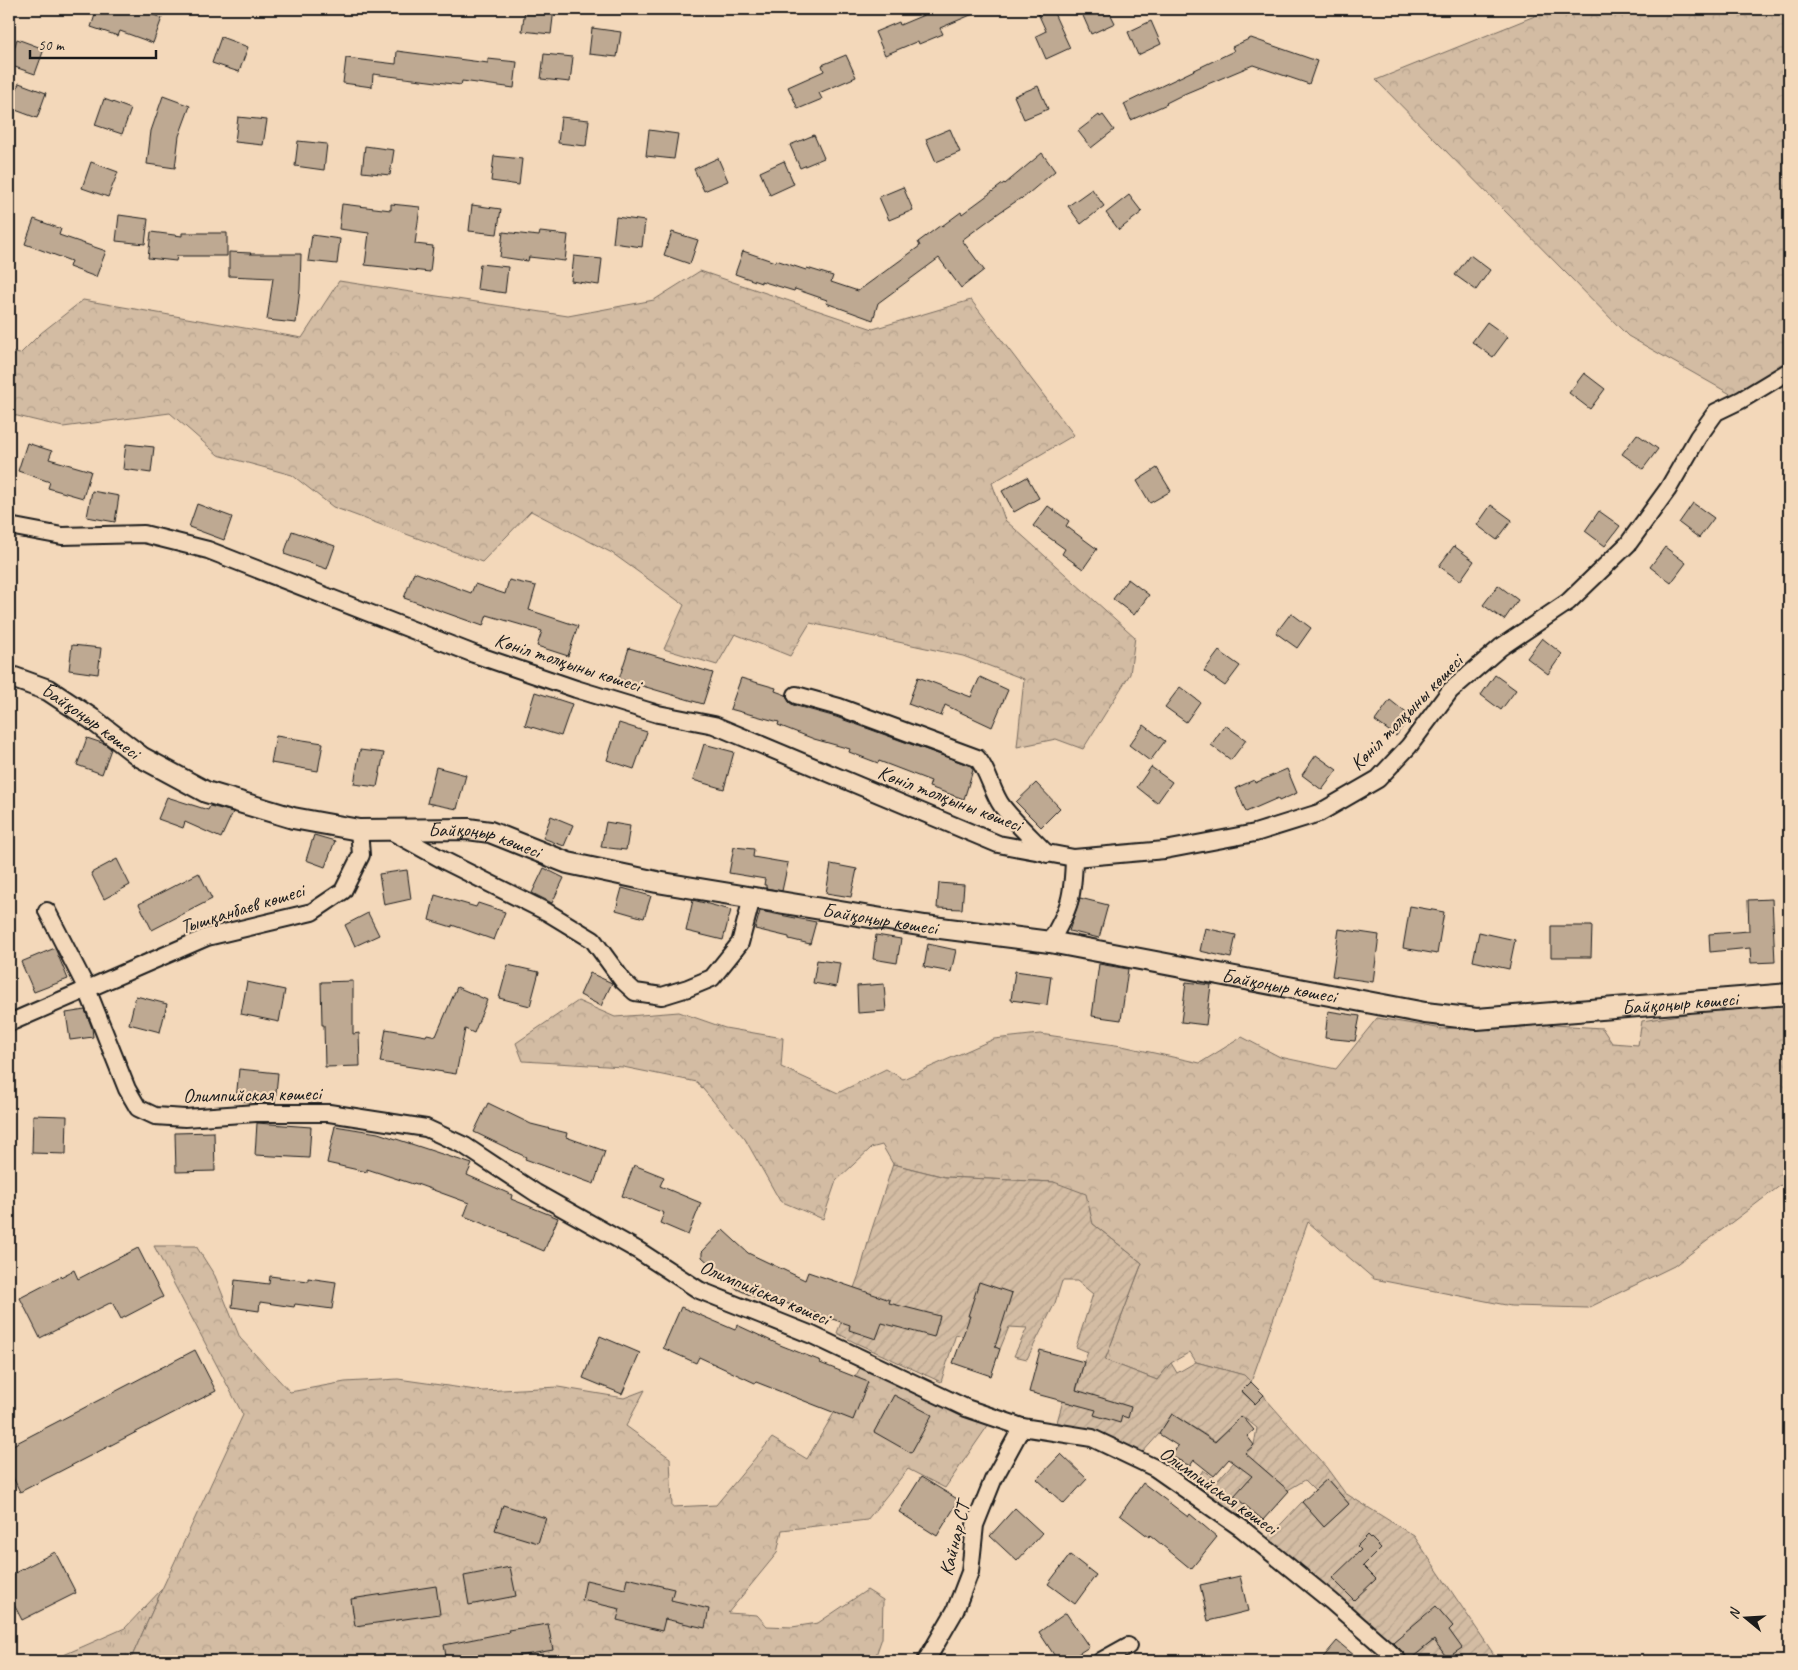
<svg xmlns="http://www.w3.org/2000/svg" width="1798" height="1670" viewBox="0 0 1798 1670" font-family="Caveat,sans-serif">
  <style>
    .grass { fill: url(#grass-tufts); stroke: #786c60 }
    .forest { fill: url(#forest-crowns); stroke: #786c60 }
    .garden { fill: url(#garden-furrows); stroke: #786c60 }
    .building { fill: #bea992; stroke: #1c1c1c }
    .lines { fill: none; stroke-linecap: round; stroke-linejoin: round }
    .minor-casing { stroke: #1c1c1c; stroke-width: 20 }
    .tertiary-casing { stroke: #1c1c1c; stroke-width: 24 }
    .minor { stroke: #f3d8ba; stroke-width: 16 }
    .tertiary { stroke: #f3d8ba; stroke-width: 20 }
    .labels { text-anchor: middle; stroke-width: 4.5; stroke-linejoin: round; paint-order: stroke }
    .street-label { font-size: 20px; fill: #1c1c1c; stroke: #f3d8ba }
  </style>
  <defs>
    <pattern id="grass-tufts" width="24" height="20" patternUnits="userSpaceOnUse" patternTransform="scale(1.25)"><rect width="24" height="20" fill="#d3bca3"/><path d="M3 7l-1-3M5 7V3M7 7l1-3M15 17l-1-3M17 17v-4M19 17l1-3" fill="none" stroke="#b5a18c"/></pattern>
    <pattern id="forest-crowns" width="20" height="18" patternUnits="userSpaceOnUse" patternTransform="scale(1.25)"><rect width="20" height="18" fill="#d3bca3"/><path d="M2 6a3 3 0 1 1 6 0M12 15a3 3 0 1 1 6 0" fill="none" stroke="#b5a18c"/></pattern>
    <pattern id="garden-furrows" width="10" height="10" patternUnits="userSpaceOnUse" patternTransform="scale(1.25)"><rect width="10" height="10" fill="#d3bca3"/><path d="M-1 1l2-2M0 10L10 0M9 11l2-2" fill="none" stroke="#b5a18c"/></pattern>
  </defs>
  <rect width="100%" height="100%" fill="#f3d8ba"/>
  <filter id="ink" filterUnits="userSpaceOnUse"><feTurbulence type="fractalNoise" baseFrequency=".02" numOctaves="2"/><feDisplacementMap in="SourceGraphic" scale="10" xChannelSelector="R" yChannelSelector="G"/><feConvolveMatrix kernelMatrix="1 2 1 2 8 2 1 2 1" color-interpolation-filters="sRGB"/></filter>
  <g filter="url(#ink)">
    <polygon class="grass" points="162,1589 130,1661 50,1661 125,1628"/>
    <g class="forest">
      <polygon points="1552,9 1789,9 1789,361 1741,400 1628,336 1376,80"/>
      <polygon points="700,271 873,329 971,300 1074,435 992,483 1005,520 1135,637 1130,674 1083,749 1056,739 1017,747 1024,679 963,656 810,623 790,656 735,634 717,665 664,649 684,605 612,553 531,511 482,562 333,507 292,475 218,455 170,413 63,427 9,414 9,352 20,354 41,333 83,300 302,338 339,281 568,316 654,300"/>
      <polygon points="1789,987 1789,1179 1674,1266 1588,1308 1511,1306 1374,1279 1308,1222 1251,1382 1243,1375 1196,1362 1190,1352 1171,1363 1157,1380 1105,1360 1142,1263 1093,1224 1054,1182 945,1177 893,1164 882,1145 871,1148 836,1181 823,1219 780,1201 745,1139 697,1082 623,1067 523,1061 516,1043 578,1001 615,1017 679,1012 725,1028 783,1038 781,1067 838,1093 886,1069 903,1079 994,1039 1040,1034 1122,1046 1200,1063 1242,1037 1280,1057 1336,1069 1377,1018 1443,1029 1508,1022 1602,1028 1612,1043 1638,1045 1642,1021 1691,1013 1701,993"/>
      <polygon points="154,1246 196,1246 215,1276 240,1338 290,1392 345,1382 398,1379 483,1391 558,1387 624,1398 645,1390 626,1426 670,1458 672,1507 716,1505 772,1438 807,1459 862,1365 989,1424 945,1488 908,1469 867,1520 782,1530 777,1553 728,1613 757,1615 767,1626 792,1627 818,1623 867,1590 883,1600 882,1638 874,1661 130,1661 162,1589 243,1415"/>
    </g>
    <g class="garden">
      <polygon points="893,1164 945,1177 1054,1182 1086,1194 1093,1224 1142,1263 1105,1360 1157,1380 1171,1363 1177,1373 1196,1362 1244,1375 1251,1382 1242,1392 1255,1404 1264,1395 1266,1399 1326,1467 1345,1493 1414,1536 1493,1653 1493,1661 1409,1661 1434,1640 1447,1658 1461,1648 1449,1630 1452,1626 1437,1607 1393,1642 1264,1542 1302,1502 1324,1527 1349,1504 1327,1479 1315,1490 1305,1480 1288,1490 1260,1466 1235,1496 1263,1520 1253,1528 1194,1484 1203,1470 1217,1481 1234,1462 1254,1445 1257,1428 1242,1416 1215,1441 1172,1414 1159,1434 1142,1453 1115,1441 1057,1422 1063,1401 1073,1403 1084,1362 1088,1352 1076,1347 1093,1294 1077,1281 1062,1281 1055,1303 1027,1359 1014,1356 1027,1328 1009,1327 1000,1349 956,1334 941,1382 854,1342 837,1333 860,1272 870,1235"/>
      <polygon points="1168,1452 1172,1454 1171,1456 1183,1462 1175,1472 1161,1462"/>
    </g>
    <g class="building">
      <polygon points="97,9 121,9 133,13 135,9 137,9 162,18 153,43 120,31 118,36 91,27"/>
      <polygon points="525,9 554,9 551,34 522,31"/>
      <polygon points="938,9 985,9 940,28 943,34 919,44 918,41 885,55 875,32 899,22 900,25"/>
      <polygon points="1036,9 1052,9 1070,48 1046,59 1036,36 1046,31"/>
      <polygon points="1080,9 1108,9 1115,23 1091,34"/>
      <polygon points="1151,21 1161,44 1138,55 1128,32"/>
      <polygon points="592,28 621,32 617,57 589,54"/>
      <polygon points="221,37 248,47 239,72 212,63"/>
      <polygon points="1251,38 1317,61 1309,84 1253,65 1184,94 1166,103 1167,104 1131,120 1124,104 1234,51 1232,47"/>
      <polygon points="17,39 44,49 35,74 9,65"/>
      <polygon points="397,51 488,63 488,59 517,62 514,88 462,81 461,85 373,74 372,87 343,83 346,58 396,64"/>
      <polygon points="544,54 573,57 570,82 541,79"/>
      <polygon points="846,55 856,77 819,93 822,99 798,109 788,87 824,71 822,65"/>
      <polygon points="19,83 46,93 37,118 10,108"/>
      <polygon points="1038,86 1048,109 1024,119 1014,96"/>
      <polygon points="163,96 190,106 179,136 175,168 147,164 151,131"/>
      <polygon points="104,99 131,109 122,134 95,125"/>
      <polygon points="1099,115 1100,117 1103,115 1114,130 1091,148 1078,131"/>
      <polygon points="238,117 267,120 263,145 235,142"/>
      <polygon points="561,117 589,120 586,146 558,143"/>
      <polygon points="950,129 960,152 936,162 926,139"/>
      <polygon points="649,130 678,134 674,159 646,156"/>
      <polygon points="814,135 824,158 800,168 790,145"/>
      <polygon points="298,141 327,144 324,170 295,166"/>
      <polygon points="365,146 394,150 390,175 362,172"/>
      <polygon points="1042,153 1055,171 1022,199 1021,198 1000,212 962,240 984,270 961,288 939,258 878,303 873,320 826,303 827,300 795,289 794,291 761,281 761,283 735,274 743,251 775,262 776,260 806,270 807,268 833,276 831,282 858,291 920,246 918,242 941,225 942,226 961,212 962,214 1004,183 1005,184"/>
      <polygon points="494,156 522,159 519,185 491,181"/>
      <polygon points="718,158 728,181 704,191 694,169"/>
      <polygon points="784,161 794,184 770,195 760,172"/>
      <polygon points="91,162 118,172 108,197 82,188"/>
      <polygon points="903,187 913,210 889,220 879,197"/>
      <polygon points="1092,189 1104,206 1081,224 1068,206"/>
      <polygon points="1129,195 1142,212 1119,230 1106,213"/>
      <polygon points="342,204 391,210 391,204 420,207 415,244 433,246 430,272 365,265 369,233 339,229"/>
      <polygon points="472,205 501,209 497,234 469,231"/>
      <polygon points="119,215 148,219 145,244 116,241"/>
      <polygon points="616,217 645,221 642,247 613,243"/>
      <polygon points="34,219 61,229 59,235 106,251 96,277 69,267 71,261 25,244"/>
      <polygon points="151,232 182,236 182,233 227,233 227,256 177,256 176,261 148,258"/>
      <polygon points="503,232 539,236 540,232 568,235 565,261 529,257 528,261 500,257"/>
      <polygon points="672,232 698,240 690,264 664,255"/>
      <polygon points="312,235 340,239 337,264 308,261"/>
      <polygon points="229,252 251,253 250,254 301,254 300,289 296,323 267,320 273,278 229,276"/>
      <polygon points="1470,255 1490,270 1476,290 1455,275"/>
      <polygon points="574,256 602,259 599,285 571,281"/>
      <polygon points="480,264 508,267 505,293 477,289"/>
      <polygon points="1487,322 1508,337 1493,357 1472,342"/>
      <polygon points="1584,373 1605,389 1590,409 1569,393"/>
      <polygon points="1637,434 1658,449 1643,469 1622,454"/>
      <polygon points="27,443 52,451 49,459 91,471 83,498 48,488 50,482 18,471"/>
      <polygon points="126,444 154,447 151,473 123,469"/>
      <polygon points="1157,468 1171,491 1150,503 1137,481"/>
      <polygon points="1027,477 1039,498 1014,512 1002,491"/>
      <polygon points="92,491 119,496 115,522 87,517"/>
      <polygon points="1693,503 1714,518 1699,538 1679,523"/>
      <polygon points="197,504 232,517 224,540 189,527"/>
      <polygon points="1491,505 1512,520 1497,540 1477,525"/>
      <polygon points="1048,506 1069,521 1066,526 1097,549 1083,569 1062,554 1065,549 1033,526"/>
      <polygon points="1599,511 1620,526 1605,546 1585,531"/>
      <polygon points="292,531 335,546 327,569 284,554"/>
      <polygon points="1454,546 1474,561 1460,581 1439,566"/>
      <polygon points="1665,547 1686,563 1671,583 1650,567"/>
      <polygon points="414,572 471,593 475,584 505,594 509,580 536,586 529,610 578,626 568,656 537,646 542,631 487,615 483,626 404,598"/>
      <polygon points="1128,579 1149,595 1134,615 1113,599"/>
      <polygon points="1498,585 1518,600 1504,620 1483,605"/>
      <polygon points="1291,613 1311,628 1297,648 1276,633"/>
      <polygon points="1542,638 1562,654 1548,674 1527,658"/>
      <polygon points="72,645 101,648 98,674 69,670"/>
      <polygon points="629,648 713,673 703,704 619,679"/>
      <polygon points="1219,651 1240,666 1225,686 1204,671"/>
      <polygon points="1495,675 1516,690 1501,710 1481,695"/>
      <polygon points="918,677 971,697 980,677 1008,690 992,727 945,705 941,716 908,704"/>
      <polygon points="741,678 776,688 775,691 786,695 789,702 793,705 836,717 971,766 973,770 964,799 929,787 931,781 879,761 878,763 849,752 850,749 814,739 778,725 779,722 730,709"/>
      <polygon points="1180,687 1200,702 1186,722 1165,707"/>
      <polygon points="535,692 572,704 561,736 525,725"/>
      <polygon points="1390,700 1410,716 1396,736 1375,721"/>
      <polygon points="619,723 647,732 634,769 607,760"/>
      <polygon points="1144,725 1165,741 1150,761 1129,745"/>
      <polygon points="1225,725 1246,740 1231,760 1211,745"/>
      <polygon points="276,736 323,743 318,771 271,763"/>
      <polygon points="87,738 105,744 111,749 102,774 77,765"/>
      <polygon points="704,744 734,752 724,789 693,780"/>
      <polygon points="360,750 384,753 377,787 354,784"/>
      <polygon points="1316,755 1337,770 1322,790 1302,775"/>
      <polygon points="436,767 466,775 457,809 427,803"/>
      <polygon points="1151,767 1172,782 1157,803 1137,787"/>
      <polygon points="1287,769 1297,793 1279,801 1278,798 1246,812 1236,788 1254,780 1255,783"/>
      <polygon points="1036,783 1060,808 1041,827 1016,802"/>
      <polygon points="167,797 208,810 210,806 233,812 221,838 185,822 183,828 158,819"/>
      <polygon points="551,816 573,825 564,846 543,838"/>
      <polygon points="606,822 630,826 626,850 601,847"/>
      <polygon points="314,835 335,841 325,867 306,860"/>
      <polygon points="734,847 754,849 753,857 788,863 782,891 766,888 766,885 764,885 765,879 729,873"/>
      <polygon points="117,859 130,885 104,899 91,873"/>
      <polygon points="831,864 857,869 851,897 826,893"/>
      <polygon points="544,868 564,878 552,903 532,893"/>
      <polygon points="407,870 411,899 384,905 379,874"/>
      <polygon points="199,873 212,899 152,930 139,904"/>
      <polygon points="939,883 964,885 962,909 937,908"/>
      <polygon points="622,888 651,896 644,918 616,910"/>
      <polygon points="435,895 476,907 478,903 505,912 494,940 452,925 452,927 429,920"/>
      <polygon points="1080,898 1108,905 1099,938 1069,931"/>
      <polygon points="1772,899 1775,962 1751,963 1750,948 1710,952 1709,934 1749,931 1748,900"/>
      <polygon points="693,900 731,910 723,940 686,931"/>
      <polygon points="1410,906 1444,912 1437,954 1403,948"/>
      <polygon points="760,911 816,922 810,944 789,939 789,937 755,929"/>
      <polygon points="368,913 379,935 355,946 345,925"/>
      <polygon points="1551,926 1592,926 1591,957 1551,957"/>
      <polygon points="1205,928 1236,935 1231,958 1200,951"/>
      <polygon points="1339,929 1379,935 1373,982 1332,976"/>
      <polygon points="1479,932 1515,940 1509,969 1473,961"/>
      <polygon points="876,935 901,939 897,963 873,959"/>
      <polygon points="928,944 956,950 951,972 924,967"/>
      <polygon points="55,948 68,979 34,992 21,962"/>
      <polygon points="817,960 840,963 836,987 813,983"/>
      <polygon points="1099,964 1128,969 1121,1020 1092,1016"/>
      <polygon points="508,965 539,972 530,1006 499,998"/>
      <polygon points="1015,971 1051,976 1047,1005 1011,1000"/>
      <polygon points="590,973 612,983 601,1006 580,995"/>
      <polygon points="353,981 353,1034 359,1033 360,1066 325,1067 324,1025 322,1025 321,982"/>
      <polygon points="247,982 285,990 279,1022 241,1014"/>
      <polygon points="1186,982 1211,985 1206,1025 1181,1022"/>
      <polygon points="884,984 886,1011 858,1013 857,986"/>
      <polygon points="457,987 487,1000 474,1033 465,1029 456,1074 380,1062 386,1029 426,1036 427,1034 436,1036"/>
      <polygon points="136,996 167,1004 160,1032 129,1024"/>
      <polygon points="85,1010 92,1028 93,1037 70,1040 66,1013"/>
      <polygon points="1328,1011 1360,1016 1355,1041 1325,1038"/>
      <polygon points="239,1069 278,1073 275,1103 259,1103 236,1100"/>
      <polygon points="488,1103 531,1124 567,1133 566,1137 605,1151 594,1184 525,1159 526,1157 474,1132"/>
      <polygon points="33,1115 67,1116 66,1154 32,1153"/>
      <polygon points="257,1123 311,1127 309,1158 255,1155"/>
      <polygon points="335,1126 378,1133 472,1164 467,1175 512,1195 511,1199 558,1218 544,1251 508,1236 509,1234 464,1216 469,1203 414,1183 413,1184 367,1169 367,1172 327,1163"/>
      <polygon points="214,1132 215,1171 176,1172 175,1133"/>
      <polygon points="634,1165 664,1177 660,1186 701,1203 688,1235 660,1223 664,1213 622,1196"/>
      <polygon points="723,1230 748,1253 805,1280 808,1272 890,1300 889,1303 940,1316 934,1337 882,1323 876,1339 849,1330 850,1325 774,1299 771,1305 737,1289 702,1257 702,1252"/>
      <polygon points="138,1248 163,1297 121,1319 112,1302 40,1338 20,1298 74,1270 78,1279"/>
      <polygon points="270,1276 308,1281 308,1278 336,1282 332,1309 295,1304 294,1307 260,1302 259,1311 232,1307 235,1280 269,1284"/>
      <polygon points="979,1282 1012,1293 995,1347 1000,1349 991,1376 953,1363 970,1316 968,1316"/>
      <polygon points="681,1307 735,1330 737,1325 780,1345 821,1361 820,1363 868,1382 853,1420 756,1382 755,1383 699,1357 696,1363 663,1348"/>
      <polygon points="600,1336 640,1353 622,1394 583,1378"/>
      <polygon points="195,1350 216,1391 20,1492 9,1469 9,1447"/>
      <polygon points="1040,1350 1084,1362 1076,1390 1131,1407 1128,1418 1122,1416 1120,1423 1094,1415 1096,1410 1029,1392"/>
      <polygon points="1251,1382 1264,1395 1255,1404 1242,1391"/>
      <polygon points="894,1395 932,1415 911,1453 874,1432"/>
      <polygon points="1172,1414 1215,1442 1242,1416 1254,1430 1247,1436 1254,1445 1245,1453 1289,1491 1263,1520 1234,1496 1252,1476 1229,1459 1214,1476 1194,1460 1190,1466 1171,1456 1178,1446 1159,1434"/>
      <polygon points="1061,1454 1087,1479 1064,1504 1037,1479"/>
      <polygon points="921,1477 959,1500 937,1536 899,1512"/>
      <polygon points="1327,1479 1349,1504 1324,1527 1302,1502"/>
      <polygon points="1143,1483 1188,1517 1190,1514 1217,1537 1191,1569 1150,1535 1149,1537 1120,1515"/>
      <polygon points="503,1505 546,1518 538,1543 495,1530"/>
      <polygon points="1015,1508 1042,1533 1017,1561 990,1536"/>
      <polygon points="1368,1535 1381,1548 1363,1566 1376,1579 1354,1600 1332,1578 1361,1550 1357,1546"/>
      <polygon points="55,1552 76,1593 22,1620 9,1595 9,1576"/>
      <polygon points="1070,1555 1096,1575 1075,1604 1048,1584"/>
      <polygon points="510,1567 516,1596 469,1605 464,1576"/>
      <polygon points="1240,1576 1248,1611 1208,1621 1200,1585"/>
      <polygon points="627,1578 674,1589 671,1600 709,1609 705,1628 665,1619 662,1631 617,1620 620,1609 582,1600 586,1580 625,1589"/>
      <polygon points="436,1586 440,1614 355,1626 351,1599"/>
      <polygon points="1436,1606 1453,1626 1449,1630 1462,1648 1447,1658 1434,1640 1408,1661 1405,1654 1393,1642"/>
      <polygon points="1066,1613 1089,1647 1067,1661 1058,1661 1039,1632"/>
      <polygon points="548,1624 553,1650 497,1660 497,1661 447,1661 444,1645 509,1632 508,1630"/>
      <polygon points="1337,1641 1361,1661 1320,1661"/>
    </g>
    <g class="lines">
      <g class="minor-casing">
        <g id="minor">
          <polyline points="9,526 62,536 144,534 208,550 474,654 576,689 658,714 714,725 998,844 1074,858 1165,850 1255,833 1319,813 1378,779 1409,746 1450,691 1501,647 1568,602 1628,544 1668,489 1698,437 1716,412 1741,400 1789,371"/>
          <path d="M 796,695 L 839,707 L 977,758 C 989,771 991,791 1002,806 C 1015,823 1032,838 1047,854"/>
          <polyline points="389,830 445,861 547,912 593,940 623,981 635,992 662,996 688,988 712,978 740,943 752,898"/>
          <polyline points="47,911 87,989 127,1089 138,1108 155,1116 185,1118 256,1113 329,1113 426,1128 465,1146 536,1193 639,1251 699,1290 812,1335 966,1408 1022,1427 1092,1438 1155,1468 1241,1528 1331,1601 1386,1649 1398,1661"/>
          <path d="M 1050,942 C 1070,908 1073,897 1074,858"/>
          <polyline points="9,1023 207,937 312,912 343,891 361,855 359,830"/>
          <polyline points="926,1661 955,1611 970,1572 975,1525 993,1480 1022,1427"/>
          <polyline points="1101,1661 1128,1646"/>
        </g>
      </g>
      <g class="tertiary-casing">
        <g id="tertiary">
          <path id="s1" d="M 9,676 L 48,690 L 92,719 L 141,757 L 206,792 L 293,818 L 359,830 L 468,829 L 490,832 L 568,863 L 657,882 L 925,926 L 1050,942 L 1425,1013 L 1477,1019 L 1789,994"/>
        </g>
      </g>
      <use href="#minor" class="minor"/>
      <use href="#tertiary" class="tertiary"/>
    </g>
  </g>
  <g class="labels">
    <g class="street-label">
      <text transform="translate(568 662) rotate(18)" y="7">Көніл толқыны көшесі</text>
      <text transform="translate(1406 712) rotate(-46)" y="7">Көніл толқыны көшесі</text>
      <text dy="7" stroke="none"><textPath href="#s1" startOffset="94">Байқоңыр көшесі</textPath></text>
      <text transform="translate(950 798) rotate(21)" y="7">Көніл толқыны көшесі</text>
      <text dy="7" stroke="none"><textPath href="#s1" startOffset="515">Байқоңыр көшесі</textPath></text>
      <text transform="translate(242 908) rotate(-17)" y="7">Тышқанбаев көшесі</text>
      <text dy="7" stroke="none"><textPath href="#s1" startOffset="920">Байқоңыр көшесі</textPath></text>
      <text dy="7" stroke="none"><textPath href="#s1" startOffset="1325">Байқоңыр көшесі</textPath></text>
      <text dy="7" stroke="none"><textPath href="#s1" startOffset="1729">Байқоңыр көшесі</textPath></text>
      <text transform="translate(252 1094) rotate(-1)" y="7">Олимпийская көшесі</text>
      <text transform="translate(765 1292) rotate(23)" y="7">Олимпийская көшесі</text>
      <text transform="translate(1219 1490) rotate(35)" y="7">Олимпийская көшесі</text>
      <text transform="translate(954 1539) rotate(-76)" y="7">Кайнар СТ</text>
    </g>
  </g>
  <rect width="1798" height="1670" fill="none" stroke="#f3d8ba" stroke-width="30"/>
  <rect x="15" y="15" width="1768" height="1640" fill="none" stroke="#1c1c1c" stroke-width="2" filter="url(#ink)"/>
  <g transform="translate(1746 1618) rotate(288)" stroke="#f3d8ba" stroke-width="4" paint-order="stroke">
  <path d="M0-4L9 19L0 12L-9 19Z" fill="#1c1c1c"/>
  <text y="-8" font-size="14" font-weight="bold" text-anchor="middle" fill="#1c1c1c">N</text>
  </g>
  <path d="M30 50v8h126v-8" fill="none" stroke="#1c1c1c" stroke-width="2.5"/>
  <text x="38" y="50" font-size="15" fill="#1c1c1c" stroke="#f3d8ba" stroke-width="4" paint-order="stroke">50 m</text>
</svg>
